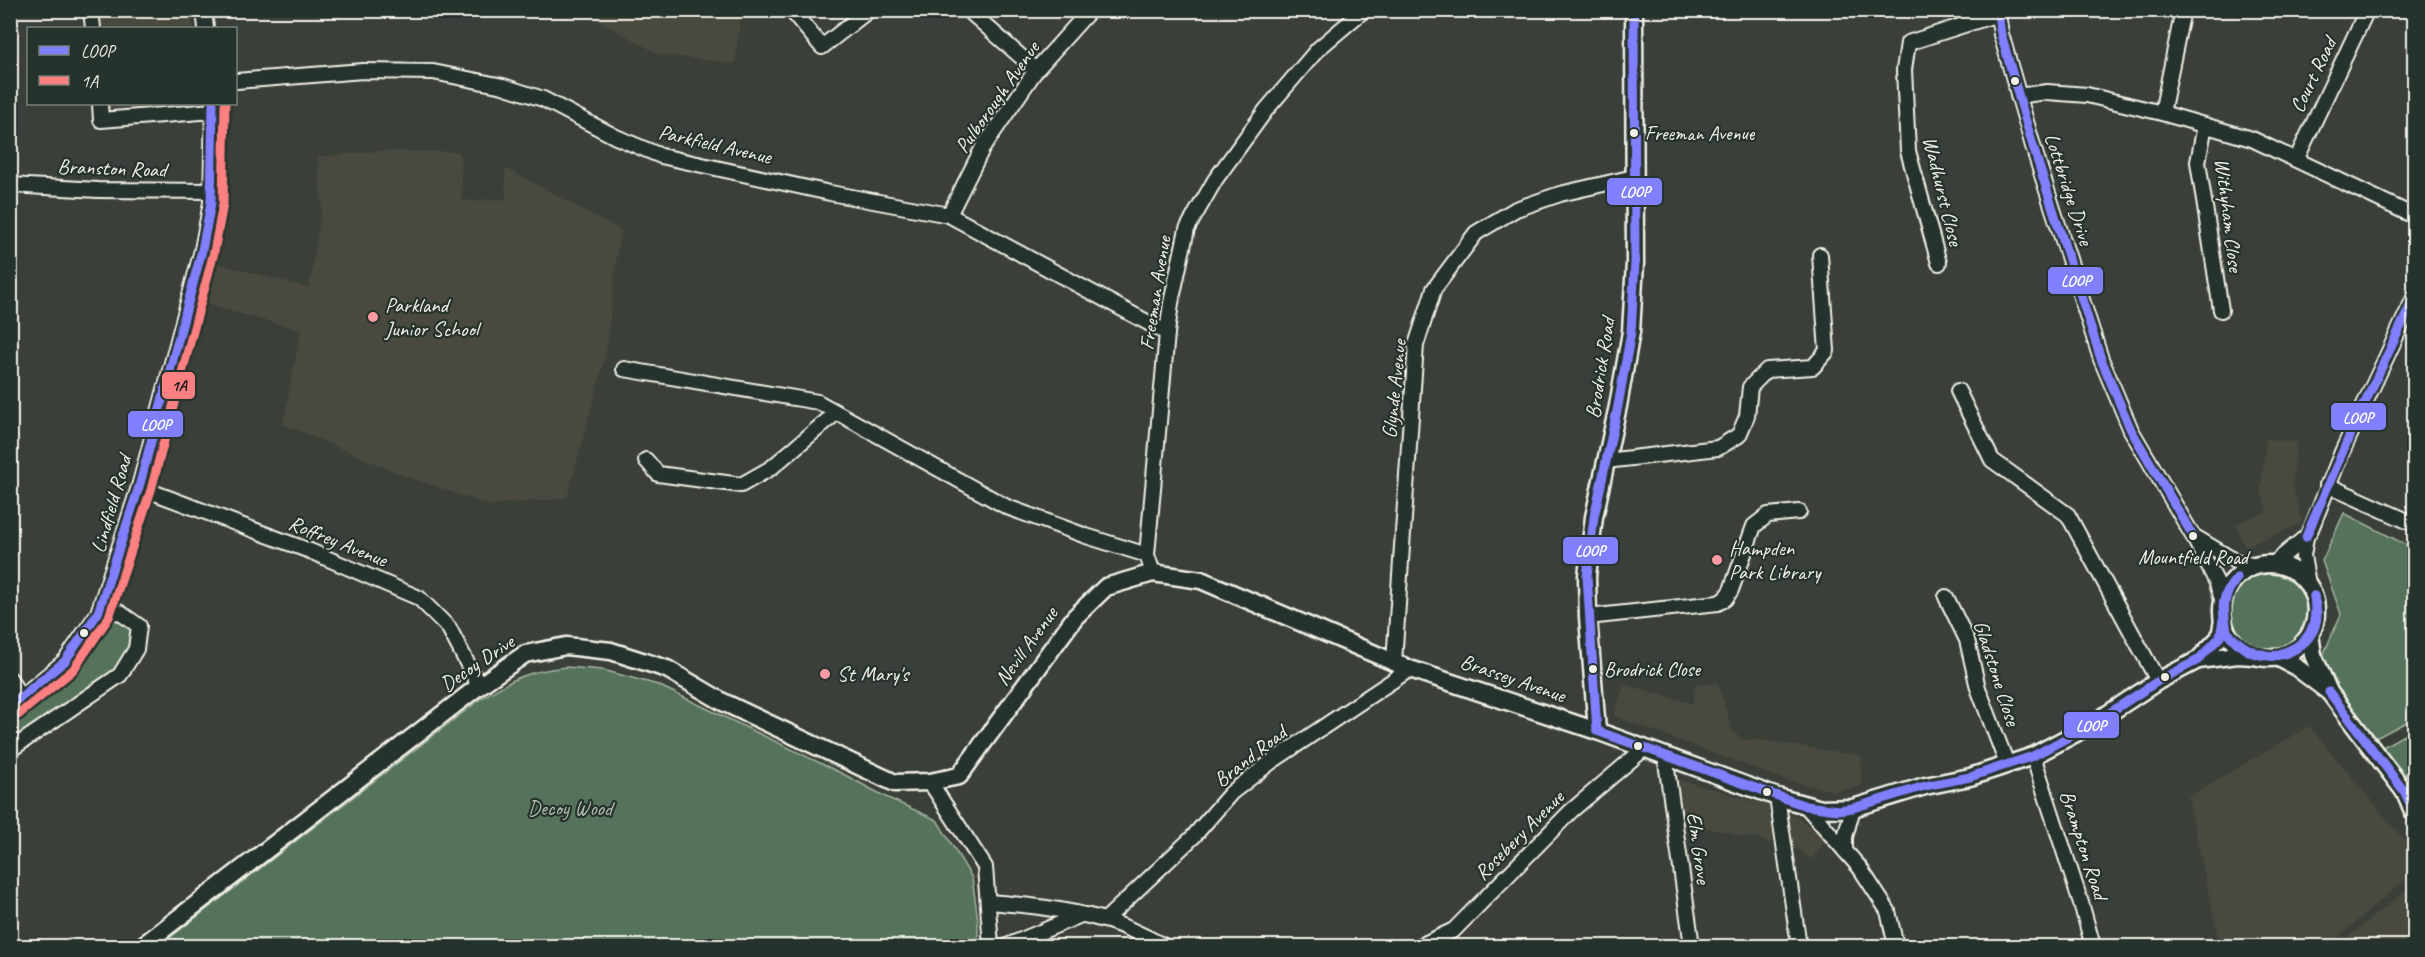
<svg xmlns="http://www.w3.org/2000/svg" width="2425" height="957" viewBox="0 0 2425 957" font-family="Caveat,sans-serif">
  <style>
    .built { fill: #484a41 }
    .green { fill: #55735b; stroke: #a4b2a2; stroke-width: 1.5 }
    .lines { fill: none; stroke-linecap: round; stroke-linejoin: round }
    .minor-casing { stroke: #f4f1e8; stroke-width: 18 }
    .tertiary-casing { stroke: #f4f1e8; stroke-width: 21 }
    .minor { stroke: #26332d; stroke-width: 14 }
    .tertiary { stroke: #26332d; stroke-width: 16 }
    .bus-1-casing { stroke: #26332d; stroke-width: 14 }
    .bus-2-casing { stroke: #26332d; stroke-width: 14 }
    .bus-1 { stroke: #8080ff; stroke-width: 9 }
    .bus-2 { stroke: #ff8080; stroke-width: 9 }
    .bus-dot { fill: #f4f1e8; stroke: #26332d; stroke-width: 2 }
    .poi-dot { fill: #ff9aa2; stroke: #26332d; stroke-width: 2 }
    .labels { text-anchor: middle; stroke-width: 4.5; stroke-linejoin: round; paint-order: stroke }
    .bus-label { font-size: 20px; fill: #f4f1e8; stroke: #26332d; text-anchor: start }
    .street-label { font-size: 21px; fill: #f4f1e8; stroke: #26332d }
    .poi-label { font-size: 21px; fill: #f4f1e8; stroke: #26332d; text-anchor: start }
    .park-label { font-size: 21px; fill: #b4bfb0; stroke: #26332d }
    .line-badge { stroke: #26332d; stroke-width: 2 }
    .badge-label { font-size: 16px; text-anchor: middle; font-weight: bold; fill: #fff }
    .pale-badge-label { font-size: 16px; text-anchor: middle; font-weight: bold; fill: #111 }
  </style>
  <rect width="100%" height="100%" fill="#3a4039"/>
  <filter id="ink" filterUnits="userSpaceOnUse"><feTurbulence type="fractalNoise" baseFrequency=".0167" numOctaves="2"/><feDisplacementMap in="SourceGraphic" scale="12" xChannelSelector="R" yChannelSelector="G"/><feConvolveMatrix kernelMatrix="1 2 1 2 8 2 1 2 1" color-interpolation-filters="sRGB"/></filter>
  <g filter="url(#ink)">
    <g class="built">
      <polygon points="93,11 191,11 193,28 95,28"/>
      <polygon points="576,11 741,11 735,64 659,54 593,18 593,16"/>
      <polygon points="103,104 201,104 201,105 105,116"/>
      <polygon points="376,151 460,152 462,201 506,199 505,168 622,231 618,242 606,354 567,498 488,505 403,475 283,424 301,330 205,304 216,263 309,288 322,209 318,157"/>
      <polygon points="2266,439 2297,442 2292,482 2302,523 2245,547 2236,524 2268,511 2261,490"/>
      <polygon points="1718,683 1732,730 1742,740 1760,740 1861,756 1861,787 1834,791 1789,781 1614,716 1624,684 1693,704 1695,685"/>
      <polygon points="2309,726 2414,852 2414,872 2328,946 2220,946 2188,797"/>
      <polygon points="1676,779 1774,807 1799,818 1827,840 1811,859 1786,841 1768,842 1758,838 1737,836 1729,832 1680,824 1674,784"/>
      <polygon points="2414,884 2414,946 2337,946"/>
    </g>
    <g class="green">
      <polygon points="2344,513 2414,549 2414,718 2372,740 2327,674 2321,660 2341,614 2322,561"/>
      <circle cx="2269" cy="611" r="37"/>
      <polygon points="98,613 139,626 120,675 11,750 11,706 65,661"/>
      <path d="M 566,667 L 603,670 L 658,685 L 845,775 L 886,797 L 937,820 L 972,878 L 978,920 L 978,946 L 159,946 L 482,698 C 514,678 528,671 566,667 Z"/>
      <polygon points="2414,729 2414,784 2381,748"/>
    </g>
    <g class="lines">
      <g class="minor-casing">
        <g id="minor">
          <polyline points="91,10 93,28"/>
          <polyline points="204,10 206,28"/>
          <polyline points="791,10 822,47 869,10"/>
          <polyline points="968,10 1036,70"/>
          <polyline points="2000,10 1998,14 2001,34 2035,153 2101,359 2131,430 2193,536 2216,581 2223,602"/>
          <polyline points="236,81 363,71 433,72 503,86 543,99 616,137 661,156 830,193 949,215 1167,333"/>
          <polyline points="2018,96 2047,92 2087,95 2162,113 2252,139 2414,216"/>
          <polyline points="100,104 101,120 213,111"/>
          <polyline points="2162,113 2183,10"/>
          <polyline points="2205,125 2198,162 2221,310"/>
          <polyline points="2297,158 2367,10"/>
          <polyline points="10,185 98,190 212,191"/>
          <polyline points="949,215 982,149 1036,70 1090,10"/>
          <polyline points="1939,263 1908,151 1904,70 1908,43 1998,14"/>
          <polyline points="624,369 818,402 1007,507 1086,536 1147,555"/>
          <polyline points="1958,391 1992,460 2068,515 2158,681"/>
          <polyline points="646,460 658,474 741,485 771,468 836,413"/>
          <polyline points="1606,461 1718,448 1739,435 1747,416 1750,387 1767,370 1813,367 1827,351 1820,255"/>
          <polyline points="2327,485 2414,524"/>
          <polyline points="139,487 310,551 419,598 449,628 479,686"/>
          <polyline points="2195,537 2235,561 2256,566"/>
          <polyline points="2306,537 2303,556 2308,584"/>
          <polyline points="2273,564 2306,537 2311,529 2342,452 2414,298"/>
          <polyline points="1153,573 1147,555 1167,333 1171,303 1187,229 1215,180 1266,110 1318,49 1364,10"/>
          <polyline points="1946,597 1967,640 1978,688 2007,764"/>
          <polyline points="1588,617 1718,603 1725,599 1731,590 1754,526 1768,515 1799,512"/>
          <polyline points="1394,662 1416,345 1434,289 1476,233 1516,209 1560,194 1634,177"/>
          <polyline points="10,679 21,698"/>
          <polyline points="10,706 65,661 98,613 139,487 202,250 211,203 213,104"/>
          <polyline points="10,750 120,675 136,649 139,626 119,612 98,613"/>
          <polyline points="1665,755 1692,946"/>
          <polyline points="2033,756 2081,903 2093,946"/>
          <polyline points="930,782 985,867 991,946"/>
          <polyline points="1777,797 1799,946"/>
          <polyline points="1806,806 1860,868 1888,911 1896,946"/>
          <polyline points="1845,851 1845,837 1853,808"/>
          <path d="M 988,902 C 1027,905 1066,909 1104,920 C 1125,925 1145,937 1164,946"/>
          <polyline points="1105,920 1193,837 1231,793 1271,762 1410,669"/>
          <polyline points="1007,946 1081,915"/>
          <polyline points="1420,946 1454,930 1571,811 1645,748"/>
        </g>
      </g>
      <g class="tertiary-casing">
        <g id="tertiary">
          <circle cx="2269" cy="611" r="47"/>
          <polyline points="2310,634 2313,655 2329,692 2404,791 2414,813"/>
          <polyline points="2277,657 2296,667 2329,692"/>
          <polyline points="2198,660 2238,655 2253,656"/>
          <polyline points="1597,731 1588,617 1587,576 1594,517 1618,406 1631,332 1635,263 1634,10"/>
          <polyline points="142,946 479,686 525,654 566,646 611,651 667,669 723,702 895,783 930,782 959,776 1075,617 1106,587 1153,573 1201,580 1410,669 1597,731 1777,797 1821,809 1853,808 1925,786 1970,777 2033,756 2091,725 2158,681 2198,660 2220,637 2223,620"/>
        </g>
      </g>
      <use href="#minor" class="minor"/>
      <use href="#tertiary" class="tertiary"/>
      <g class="bus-1-casing">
        <g id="bus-1">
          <polyline points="2000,10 1998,14 2001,34 2035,153 2101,359 2131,430 2193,536"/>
          <polyline points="2306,537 2349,437 2414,298"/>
          <path d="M 2227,632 C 2241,646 2252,654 2272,656"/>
          <path d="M 2227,632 C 2240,648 2251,656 2272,656"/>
          <path d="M 2227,632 C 2221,608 2220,596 2237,578"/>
          <path d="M 2227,632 C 2223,608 2222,597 2237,578"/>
          <path d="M 2272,656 C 2294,655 2316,639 2317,615 C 2317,609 2315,602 2314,596"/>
          <path d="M 2272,656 C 2306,648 2319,631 2314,596"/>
          <polyline points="2329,692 2404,791 2414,813"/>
          <polyline points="10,706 65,661 98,613 139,487 202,250 211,203 213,104"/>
          <polyline points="1597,731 1587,576 1594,517 1618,406 1631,332 1635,263 1634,10"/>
          <polyline points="1597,731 1806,806 1838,810 1853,808 1925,786 1970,777 2033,756 2091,725 2158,681 2198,660 2220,637 2223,620"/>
        </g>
      </g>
      <g class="bus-2-casing">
        <polyline id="bus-2" points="18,715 73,670 109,617 151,490 214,252 223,204 225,104"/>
      </g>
      <use href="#bus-1" class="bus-1"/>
      <use href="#bus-2" class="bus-2"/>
    </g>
  </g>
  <g class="bus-dot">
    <circle cx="2015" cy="81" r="5"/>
    <circle cx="1634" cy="133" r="5"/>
    <circle cx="2193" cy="536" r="5"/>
    <circle cx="84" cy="633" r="5"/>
    <circle cx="1593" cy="669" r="5"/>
    <circle cx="2165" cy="677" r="5"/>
    <circle cx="1638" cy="746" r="5"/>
    <circle cx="1767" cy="792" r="5"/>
  </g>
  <g class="poi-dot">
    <circle cx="373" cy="317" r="6"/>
    <circle cx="1717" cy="560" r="6"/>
    <circle cx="825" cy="674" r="6"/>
  </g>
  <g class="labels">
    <g class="bus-label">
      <text x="1645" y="140">Freeman Avenue</text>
      <text x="2193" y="564" text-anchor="middle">Mountfield Road</text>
      <text x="1604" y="676">Brodrick Close</text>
    </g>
    <g class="street-label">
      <text transform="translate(2313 75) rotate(-64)" y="7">Court Road</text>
      <text transform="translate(997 97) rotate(-55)" y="7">Pulborough Avenue</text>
      <text transform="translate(715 144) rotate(13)" y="7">Parkfield Avenue</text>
      <text transform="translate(112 168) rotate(2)" y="7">Branston Road</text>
      <text transform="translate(2069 189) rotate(72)" y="7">Lottbridge Drive</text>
      <text transform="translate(1943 191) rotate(76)" y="7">Wadhurst Close</text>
      <text transform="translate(2229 215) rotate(83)" y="7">Withyham Close</text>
      <text transform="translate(1155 293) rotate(-81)" y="7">Freeman Avenue</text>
      <text transform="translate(1600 368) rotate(-81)" y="7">Brodrick Road</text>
      <text transform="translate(1394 389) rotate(-84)" y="7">Glynde Avenue</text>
      <text transform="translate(111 504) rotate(-74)" y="7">Lindfield Road</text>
      <text transform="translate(338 541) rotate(22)" y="7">Roffrey Avenue</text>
      <text transform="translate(1026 646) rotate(-54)" y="7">Nevill Avenue</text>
      <text transform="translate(477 663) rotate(-34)" y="7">Decoy Drive</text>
      <text transform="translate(1997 673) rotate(72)" y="7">Gladstone Close</text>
      <text transform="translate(1513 678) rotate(19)" y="7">Brassey Avenue</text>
      <text transform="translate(1250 756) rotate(-38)" y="7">Brand Road</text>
      <text transform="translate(1519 835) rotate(-45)" y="7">Rosebery Avenue</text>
      <text transform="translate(2084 845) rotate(72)" y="7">Brampton Road</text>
      <text transform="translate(1699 848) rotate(82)" y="7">Elm Grove</text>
    </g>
    <g class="poi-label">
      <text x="385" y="312">Parkland<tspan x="385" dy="24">Junior School</tspan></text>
      <text x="1729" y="555">Hampden<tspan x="1729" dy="24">Park Library</tspan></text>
      <text x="837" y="681">St Mary's</text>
    </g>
    <g class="park-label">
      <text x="570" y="815">Decoy Wood</text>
    </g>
  </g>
  <g class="line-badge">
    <rect x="1606" y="177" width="57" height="29" rx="6" fill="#8080ff"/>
    <rect x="2047" y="266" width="57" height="29" rx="6" fill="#8080ff"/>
    <rect x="161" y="371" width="35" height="29" rx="6" fill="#ff8080"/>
    <rect x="2330" y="402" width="57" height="29" rx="6" fill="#8080ff"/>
    <rect x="127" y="410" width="57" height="28" rx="6" fill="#8080ff"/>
    <rect x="1562" y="536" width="57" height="29" rx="6" fill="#8080ff"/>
    <rect x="2063" y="711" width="57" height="28" rx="6" fill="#8080ff"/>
  </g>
  <g class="badge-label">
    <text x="1635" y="197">LOOP</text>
    <text x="2076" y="286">LOOP</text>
    <text x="2358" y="423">LOOP</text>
    <text x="156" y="430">LOOP</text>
    <text x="1590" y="556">LOOP</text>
    <text x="2091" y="731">LOOP</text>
  </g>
  <g class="pale-badge-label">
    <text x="179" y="391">1A</text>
  </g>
  <rect width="2425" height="957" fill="none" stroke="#26332d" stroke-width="36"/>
  <rect x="18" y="18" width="2389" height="921" fill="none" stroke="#f4f1e8" stroke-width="2" filter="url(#ink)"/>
  <rect x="27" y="27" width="210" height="78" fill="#26332d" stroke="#787f78" stroke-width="1.5"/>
  <rect x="39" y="46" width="30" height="9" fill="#8080ff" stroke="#787f78" stroke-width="1.5"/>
  <text x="81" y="57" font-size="18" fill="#f4f1e8">LOOP</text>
  <rect x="39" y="76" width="30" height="9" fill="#ff8080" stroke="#787f78" stroke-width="1.5"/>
  <text x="81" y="87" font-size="18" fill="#f4f1e8">1A</text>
</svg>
